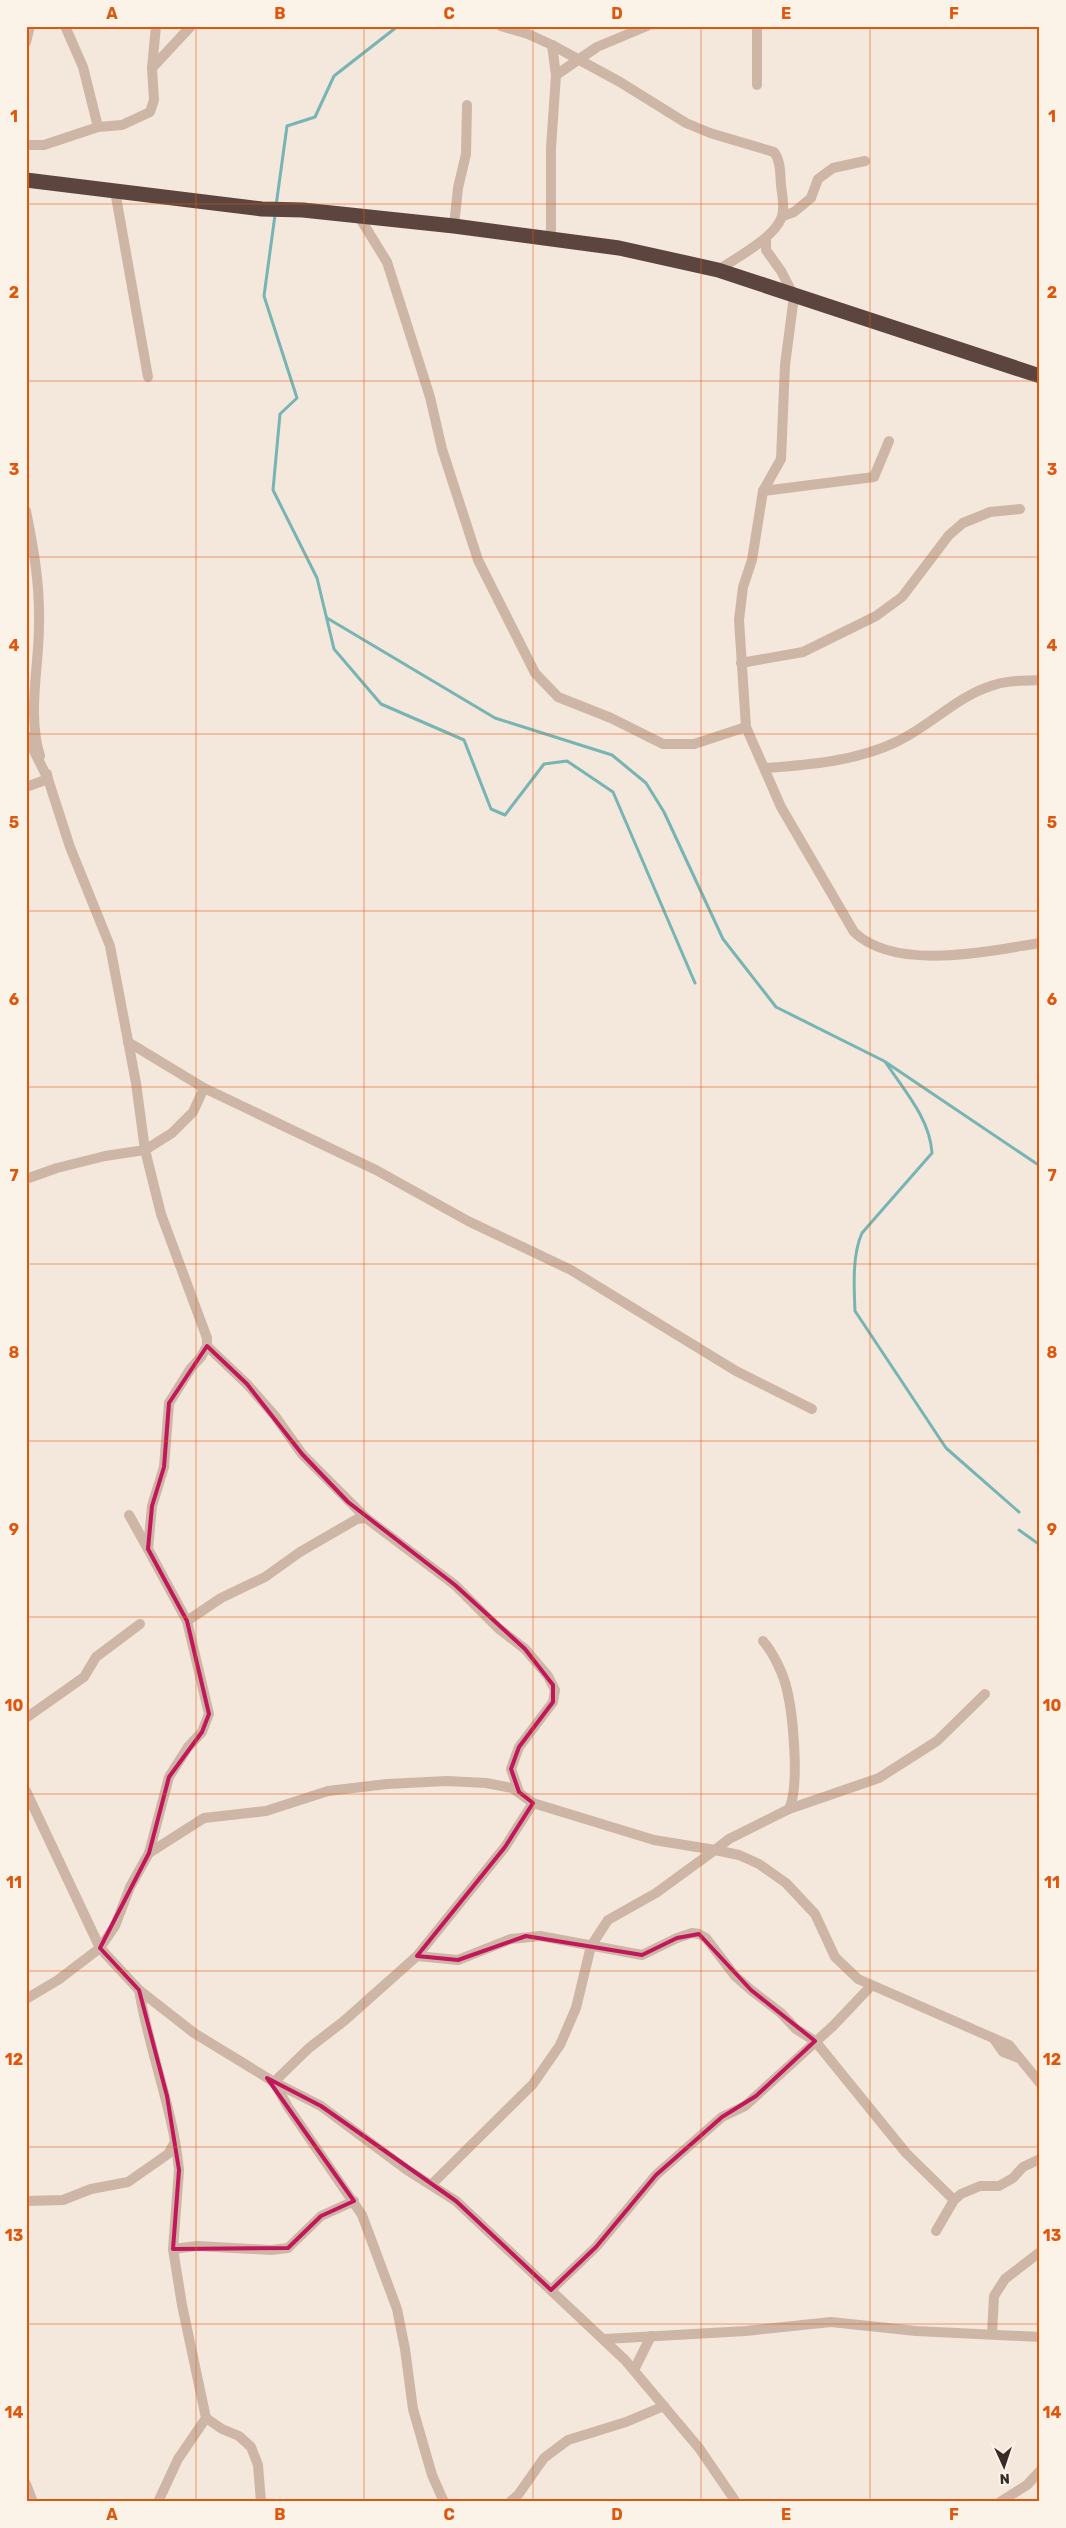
<svg xmlns="http://www.w3.org/2000/svg" width="1066" height="2528" viewBox="0 0 1066 2528" font-family="Rubik,sans-serif">
  <style>
    .lines { fill: none; stroke-linecap: round; stroke-linejoin: round }
    .stream { stroke: #77b4b4; stroke-width: 3 }
    .street { stroke: #ceb6a6; stroke-width: 10 }
    .highway { stroke: #5b453e; stroke-width: 15 }
    .marked { fill: none; stroke: #c2185b; stroke-width: 4; stroke-linejoin: round }
    .grid { fill: none; stroke: #df570d; stroke-width: 1; stroke-opacity: 0.55 }
    .neatline { fill: none; stroke: #df570d; stroke-width: 2 }
    .grid-label { font-size: 16px; text-anchor: middle; font-weight: bold; fill: #df570d }
  </style>
  <rect width="100%" height="100%" fill="#f4e7db"/>
  <g class="lines">
    <g class="stream">
      <polyline points="276,206 287,126 315,117 334,76 398,26"/>
      <polyline points="275,215 264,296 297,398 280,414 273,490 317,578 334,649 381,704 464,740 491,809 505,815 544,764 567,761 613,792 695,983"/>
      <polyline points="327,618 495,718 612,755 646,783 664,812 723,939 776,1007 884,1061 1040,1166"/>
      <path d="M 886,1063 C 904,1090 930,1119 932,1153 L 862,1233 C 852,1255 854,1287 855,1311 L 946,1448 L 1019,1512"/>
      <polyline points="1019,1530 1040,1545"/>
    </g>
    <g class="street">
      <polyline points="65,26 83,67 98,127"/>
      <path d="M 501,26 L 528,34 L 552,45 L 620,82 L 686,123 L 710,133 L 774,152 C 781,161 780,174 781,185 C 782,194 785,207 782,216 C 776,237 736,258 718,270"/>
      <polyline points="26,42 30,26"/>
      <polyline points="152,68 191,26"/>
      <polyline points="556,75 597,47 647,26"/>
      <polyline points="757,85 757,26"/>
      <polyline points="26,145 44,145 98,127 122,125 150,112 154,100 152,68 156,26"/>
      <polyline points="115,191 148,377"/>
      <polyline points="358,215 387,262 430,397 442,449 478,560 535,673 558,697 611,718 663,744 694,744 746,727"/>
      <polyline points="783,216 794,212 811,198 818,179 833,168 865,161"/>
      <polyline points="454,226 458,188 466,154 467,105"/>
      <polyline points="551,238 551,148 556,75 552,45"/>
      <path d="M 766,240 L 766,250 L 781,271 L 794,296 L 785,365 L 781,459 L 763,491 L 752,560 L 743,587 L 739,620 L 746,727 L 781,807 L 854,932 C 896,972 988,951 1040,943"/>
      <polyline points="763,491 874,477 889,441"/>
      <path d="M 26,511 C 34,550 40,586 39,625 C 39,667 27,714 40,756"/>
      <polyline points="741,663 803,652 876,616 902,597 949,535 963,523 990,512 1020,509"/>
      <polyline points="26,735 48,779 70,847 110,946 136,1083 145,1150 161,1214 207,1338 207,1346 201,1357 191,1368 169,1403 164,1467 152,1506 148,1549 187,1621 209,1714 202,1732 188,1747 169,1777 149,1853 130,1887 115,1926 100,1948 58,1980 26,1999"/>
      <path d="M 766,768 C 808,765 857,761 896,742 C 929,727 956,697 991,686 C 1007,680 1023,681 1040,680"/>
      <polyline points="26,787 48,779 47,774"/>
      <polyline points="128,1042 204,1088 376,1170 468,1221 571,1270 736,1371 812,1409"/>
      <polyline points="26,1179 57,1168 105,1156 145,1150 172,1133 193,1112 204,1088"/>
      <polyline points="207,1346 247,1384 275,1416 302,1454 366,1518"/>
      <polyline points="129,1515 148,1549"/>
      <polyline points="187,1621 221,1598 265,1577 300,1552 357,1519 366,1518 455,1585 498,1628 525,1649 548,1676 555,1690 553,1702 519,1747 511,1769 519,1792"/>
      <path d="M 763,1641 C 773,1652 784,1675 787,1690 C 793,1715 800,1787 789,1809"/>
      <polyline points="26,1718 84,1677 96,1657 140,1624"/>
      <polyline points="26,1791 100,1948 139,1990 194,2033 274,2082 321,2106 407,2170 456,2201 625,2360 699,2448 736,2502"/>
      <polyline points="149,1853 204,1818 266,1811 328,1791 387,1784 447,1781 486,1783 512,1788 533,1803"/>
      <polyline points="417,1956 458,1960 511,1939 540,1936 642,1955 677,1938 692,1933 699,1934 706,1938 735,1976 751,1990 781,2013 796,2029 815,2041 906,2153 954,2200"/>
      <path d="M 139,1990 C 149,2051 173,2108 179,2170 L 173,2249 L 182,2305 L 206,2418 L 178,2459 L 158,2502"/>
      <polyline points="994,2039 1003,2052 1019,2058"/>
      <polyline points="431,2185 533,2084 560,2045 576,2008 591,1946 608,1920 656,1893 715,1850 739,1855 759,1864 786,1883 815,1914 835,1957 858,1979 1009,2045 1040,2083"/>
      <polyline points="26,2201 63,2200 91,2189 128,2182 168,2154 175,2142"/>
      <polyline points="936,2231 954,2200 961,2194 980,2186 999,2186 1013,2178 1023,2167 1040,2159"/>
      <polyline points="173,2249 197,2246 271,2250 288,2248 321,2216 354,2201"/>
      <polyline points="551,2290 596,2247 656,2175 722,2117 745,2106 833,2026 871,1986"/>
      <polyline points="992,2334 994,2296 1005,2279 1040,2252"/>
      <polyline points="605,2339 746,2331 831,2322 916,2331 1040,2337"/>
      <polyline points="634,2370 651,2336"/>
      <polyline points="206,2418 222,2429 239,2436 251,2447 258,2465 261,2502"/>
      <polyline points="26,2484 33,2502"/>
      <polyline points="444,2502 432,2475 413,2409 405,2349 397,2309 362,2215 288,2107 274,2082 309,2048 344,2021 417,1956 505,1847 533,1803 654,1840 715,1850 729,1839 789,1809 879,1778 937,1741 985,1694"/>
      <polyline points="510,2502 518,2495 544,2458 568,2440 626,2422 664,2406"/>
      <polyline points="1000,2502 1027,2485 1040,2471"/>
    </g>
    <polyline class="highway" points="26,180 262,209 303,210 454,226 619,248 718,270 1040,376"/>
  </g>
  <path class="marked" d="M 207,1346 L 247,1384 L 302,1454 L 348,1502 L 455,1585 L 525,1649 L 553,1685 L 553,1702 L 519,1747 L 511,1769 L 519,1792 L 533,1803 L 505,1847 L 417,1956 L 458,1960 L 526,1936 L 642,1955 L 677,1938 L 699,1934 L 751,1990 L 815,2041 L 756,2096 L 722,2117 L 656,2175 L 596,2247 L 551,2290 L 456,2201 L 321,2106 L 267,2078 L 354,2201 L 321,2216 L 288,2248 L 173,2249 L 179,2170 L 167,2096 L 139,1990 L 100,1948 L 149,1853 L 169,1777 L 202,1732 L 209,1714 L 187,1621 L 148,1549 L 152,1506 L 164,1467 L 169,1403 Z"/>
  <path class="grid" d="M 196,26 L 196,2502M 364,26 L 364,2502M 533,26 L 533,2502M 701,26 L 701,2502M 870,26 L 870,2502M 26,204 L 1040,204M 26,381 L 1040,381M 26,557 L 1040,557M 26,734 L 1040,734M 26,911 L 1040,911M 26,1087 L 1040,1087M 26,1264 L 1040,1264M 26,1441 L 1040,1441M 26,1617 L 1040,1617M 26,1794 L 1040,1794M 26,1971 L 1040,1971M 26,2147 L 1040,2147M 26,2324 L 1040,2324"/>
  <rect width="1066" height="2528" fill="none" stroke="#fbf2e8" stroke-width="55"/>
  <g transform="translate(1004 2466) rotate(177)" stroke="#fbf2e8" stroke-width="4" paint-order="stroke">
  <path d="M0-4L9 19L0 12L-9 19Z" fill="#392c28"/>
  <text y="-8" font-size="14" font-weight="bold" text-anchor="middle" fill="#392c28">N</text>
  </g>
  <rect x="28" y="28" width="1010" height="2472" class="neatline"/>
  <g class="grid-label">
    <text x="112" y="19">A</text>
    <text x="280" y="19">B</text>
    <text x="449" y="19">C</text>
    <text x="617" y="19">D</text>
    <text x="786" y="19">E</text>
    <text x="954" y="19">F</text>
    <text x="14" y="122">1</text>
    <text x="1052" y="122">1</text>
    <text x="14" y="298">2</text>
    <text x="1052" y="298">2</text>
    <text x="14" y="475">3</text>
    <text x="1052" y="475">3</text>
    <text x="14" y="651">4</text>
    <text x="1052" y="651">4</text>
    <text x="14" y="828">5</text>
    <text x="1052" y="828">5</text>
    <text x="14" y="1005">6</text>
    <text x="1052" y="1005">6</text>
    <text x="14" y="1181">7</text>
    <text x="1052" y="1181">7</text>
    <text x="14" y="1358">8</text>
    <text x="1052" y="1358">8</text>
    <text x="14" y="1535">9</text>
    <text x="1052" y="1535">9</text>
    <text x="14" y="1711">10</text>
    <text x="1052" y="1711">10</text>
    <text x="14" y="1888">11</text>
    <text x="1052" y="1888">11</text>
    <text x="14" y="2065">12</text>
    <text x="1052" y="2065">12</text>
    <text x="14" y="2241">13</text>
    <text x="1052" y="2241">13</text>
    <text x="14" y="2418">14</text>
    <text x="1052" y="2418">14</text>
    <text x="112" y="2520">A</text>
    <text x="280" y="2520">B</text>
    <text x="449" y="2520">C</text>
    <text x="617" y="2520">D</text>
    <text x="786" y="2520">E</text>
    <text x="954" y="2520">F</text>
  </g>
</svg>
